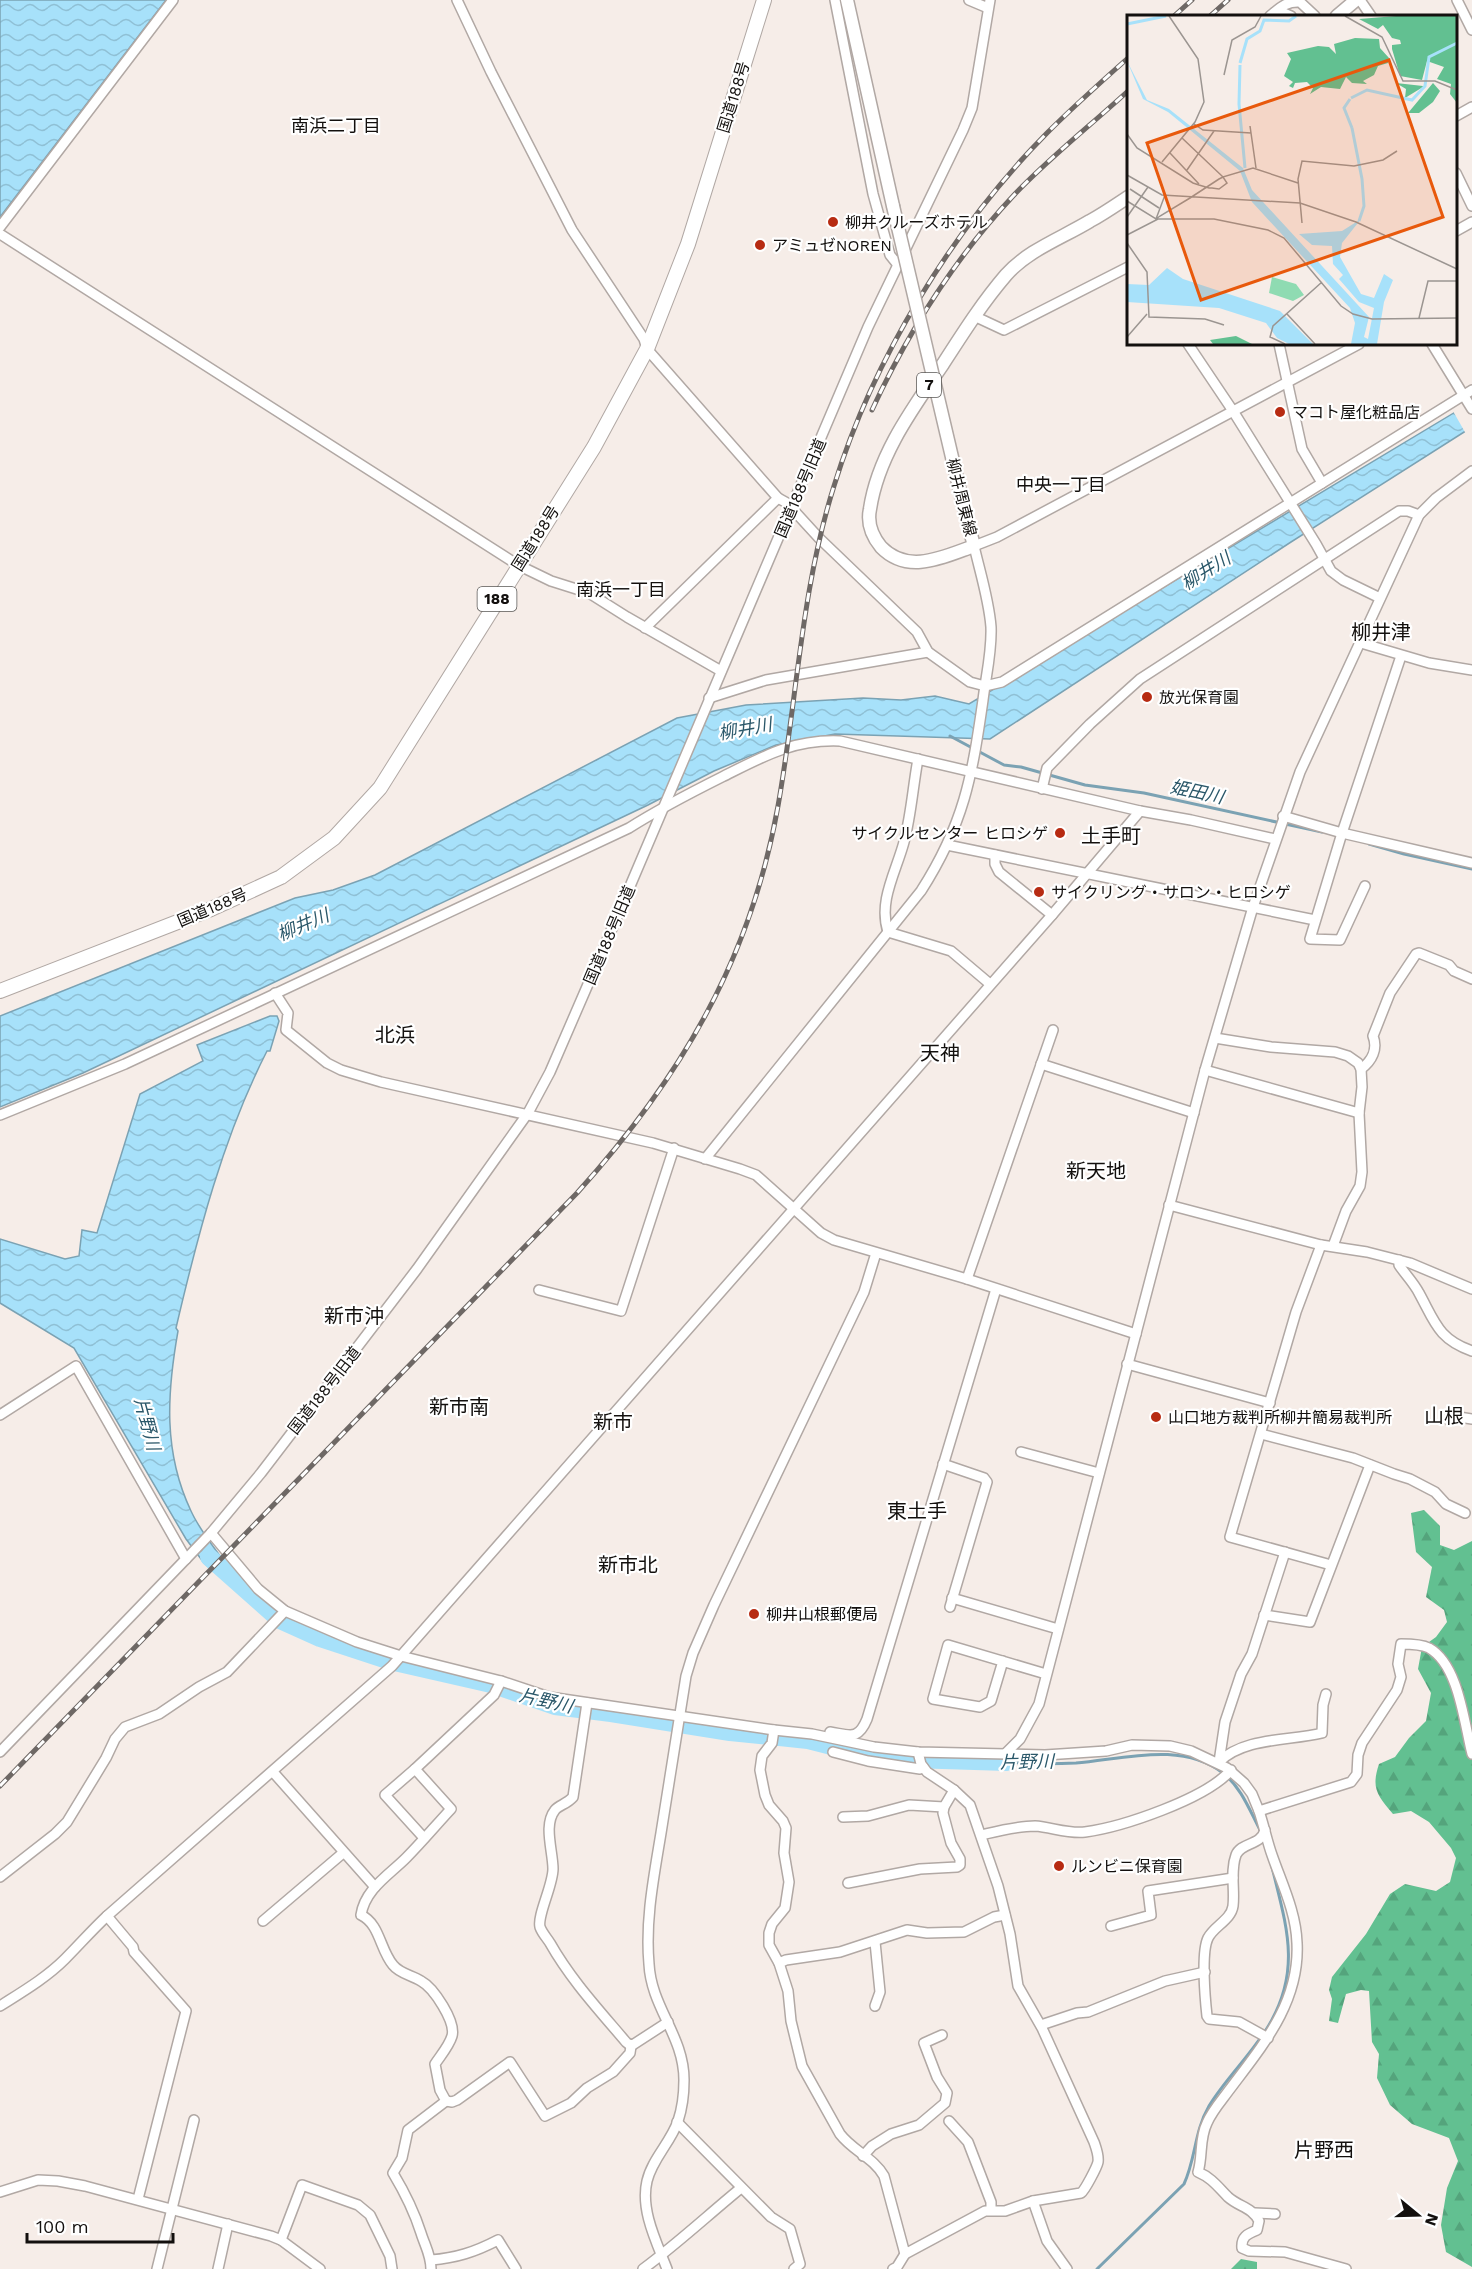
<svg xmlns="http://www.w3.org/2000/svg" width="1472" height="2269" viewBox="0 0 1472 2269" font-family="'Work Sans','Noto Sans JP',sans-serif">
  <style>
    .forest { fill: url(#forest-firs) }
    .water { fill: url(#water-waves); stroke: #7ba2b3; stroke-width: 1.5 }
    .pier { fill: #f6ede8 }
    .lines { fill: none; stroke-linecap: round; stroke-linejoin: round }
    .stream { stroke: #7ba2b3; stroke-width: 3 }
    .river { stroke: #a7e1fa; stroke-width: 18 }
    .minor-casing { stroke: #b1a8a4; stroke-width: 12 }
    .major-casing { stroke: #b1a8a4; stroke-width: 15 }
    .highway-casing { stroke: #b1a8a4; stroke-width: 16 }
    .minor { stroke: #fff; stroke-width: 9 }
    .major { stroke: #fff; stroke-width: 12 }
    .highway { stroke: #fff; stroke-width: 14 }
    .rail-casing { stroke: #6e6865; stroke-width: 5 }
    .rail { stroke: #fff; stroke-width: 3; stroke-dasharray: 9; stroke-linecap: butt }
    .major-bridge-casing { stroke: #b1a8a4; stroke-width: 15; stroke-linecap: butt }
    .major-bridge { stroke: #fff; stroke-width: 12 }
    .poi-dot { fill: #b72b12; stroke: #fff; stroke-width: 2 }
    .labels { text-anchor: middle; stroke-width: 4.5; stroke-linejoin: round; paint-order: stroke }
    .shield { fill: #fff; stroke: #5a5856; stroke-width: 1.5 }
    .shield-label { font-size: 15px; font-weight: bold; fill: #13100e }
    .street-label { font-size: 16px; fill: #13100e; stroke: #fff }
    .poi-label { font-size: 16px; fill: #13100e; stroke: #fff; text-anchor: start }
    .neighbourhood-label { font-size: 18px; fill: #13100e; stroke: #fff }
    .water-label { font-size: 18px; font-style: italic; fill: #2b586a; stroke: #fff }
    .quarter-label { font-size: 20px; fill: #13100e; stroke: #fff }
    .inset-river { fill: none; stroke: #a7e1fa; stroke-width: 3 }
    .inset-road { fill: none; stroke: #9b9591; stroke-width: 1.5 }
    .view { fill: #e8590c; fill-opacity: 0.15; stroke: #e8590c; stroke-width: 3 }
    .inset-edge { fill: none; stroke: #13100e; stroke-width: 3 }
  </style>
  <defs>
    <pattern id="forest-firs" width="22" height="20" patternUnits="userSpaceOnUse" patternTransform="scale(1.5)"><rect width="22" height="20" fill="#62c091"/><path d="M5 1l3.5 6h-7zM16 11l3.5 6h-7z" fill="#54a47c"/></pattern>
    <pattern id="water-waves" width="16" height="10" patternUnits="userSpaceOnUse" patternTransform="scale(1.5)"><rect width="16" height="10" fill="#a7e1fa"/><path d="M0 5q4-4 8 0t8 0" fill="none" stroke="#8fc0d5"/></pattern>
  </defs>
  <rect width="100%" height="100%" fill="#f6ede8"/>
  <g class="forest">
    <path d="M 1424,1510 L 1440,1526 L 1440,1545 L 1454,1550 L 1472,1541 L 1472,2267 L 1446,2252 L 1441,2225 L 1447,2188 L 1458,2161 L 1449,2138 L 1412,2124 L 1390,2105 L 1377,2078 L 1379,2054 L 1372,2042 L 1369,1991 L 1361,1990 L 1346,1994 L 1338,2023 L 1329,2021 L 1332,1999 L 1329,1990 L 1332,1977 L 1366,1934 L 1390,1894 L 1405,1884 L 1436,1891 L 1450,1882 L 1456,1858 L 1451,1848 L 1429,1822 L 1411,1811 L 1393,1814 C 1377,1795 1371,1788 1379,1764 L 1395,1757 L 1409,1738 L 1426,1721 L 1431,1693 L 1418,1669 L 1422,1647 L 1436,1637 L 1447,1622 L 1444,1610 L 1426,1597 L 1432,1567 L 1416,1552 L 1411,1513 Z"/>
    <polygon points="1241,2259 1257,2262 1257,2269 1231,2269"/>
  </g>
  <g class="water">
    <polygon points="0,0 166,0 0,217"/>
    <polygon points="1472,402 1472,427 1291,542 990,739 835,734 776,745 714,771 648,805 83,1073 0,1107 0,1016 295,898 333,890 375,875 677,718 746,705 863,698 901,700 935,696 969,704"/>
    <path d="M 270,1016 L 277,1016 L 279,1021 L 270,1051 L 267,1051 C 223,1137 198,1234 176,1328 L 178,1331 C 167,1393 163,1452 191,1511 C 200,1531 216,1550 229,1568 L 223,1579 L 204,1563 L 186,1539 L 74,1348 L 0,1303 L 0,1239 L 65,1259 L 79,1256 L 82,1230 L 97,1233 L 140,1094 L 203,1061 L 197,1045 Z"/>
  </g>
  <polygon class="pier" points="1472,400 1472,430 1466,434 1453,411"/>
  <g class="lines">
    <g class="stream">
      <polyline points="950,736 1004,765 1021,767 1085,785 1144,793 1322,832"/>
      <polyline points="1369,844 1404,854 1472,869"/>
      <path d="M 1007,1762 C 1030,1764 1053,1764 1076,1763 C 1124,1759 1181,1741 1223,1773 C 1241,1787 1250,1811 1260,1830"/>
      <path d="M 1097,2269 L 1184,2184 C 1196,2158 1194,2132 1209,2106 C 1226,2078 1252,2054 1269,2025 C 1302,1969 1286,1925 1272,1867"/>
    </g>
    <polyline class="river" points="209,1557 280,1620 320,1638 390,1661 491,1684 555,1706 611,1713 730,1732 808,1740 863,1754 910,1759 1007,1762"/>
    <g class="minor-casing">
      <g id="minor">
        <polyline points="457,0 491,72 572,230 644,339 647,349 778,498 787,503 819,538 917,632 928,652 970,682 985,686 1002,682 1472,390"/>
        <polyline points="835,0 873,194 890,255 898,265"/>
        <polyline points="969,0 988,8"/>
        <polyline points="1360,0 1371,16"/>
        <polyline points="1457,0 1472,30"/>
        <polyline points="1274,13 1282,12 1291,16"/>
        <path d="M 1270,16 C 1280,8 1286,1 1300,2 L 1315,16"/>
        <polyline points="1456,116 1472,107"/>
        <polyline points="1456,173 1472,206"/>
        <polyline points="0,227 173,0"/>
        <polyline points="1456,231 1472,222"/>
        <polyline points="0,234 518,565 551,581 589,593 627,617 721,671"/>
        <polyline points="974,316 1004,330 1128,267"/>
        <polyline points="1188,344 1233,411 1316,544 1331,571 1343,580 1380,598"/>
        <polyline points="1279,344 1302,449 1322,483"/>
        <polyline points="1432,344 1472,409"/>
        <polyline points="645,628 778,498"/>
        <polyline points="1361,643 1429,663 1472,670"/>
        <polyline points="709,698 766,680 928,652"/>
        <polyline points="1042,789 1047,768 1090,724 1140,679 1399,511 1408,511 1419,515"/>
        <polyline points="1283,816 1342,833 1472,863"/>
        <polyline points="947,845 1315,920"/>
        <polyline points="995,855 995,864 999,872 1052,915"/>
        <polyline points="1365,886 1340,940 1310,939 1342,833 1401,656"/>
        <path d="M 888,932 C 878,901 896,872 904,842 C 911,816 913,786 918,759"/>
        <polyline points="888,932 951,951 990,984"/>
        <polyline points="275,993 288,1013 286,1030 327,1063 341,1070 381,1082 653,1143 740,1169 756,1175 821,1233 834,1240 967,1279 1136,1334"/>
        <polyline points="1215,1038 1271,1047 1335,1052 1348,1056 1358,1063 1361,1069 1362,1087 1359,1113 1362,1172 1360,1186 1346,1211 1333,1246"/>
        <polyline points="1041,1064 1194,1113"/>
        <path d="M 1361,1069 C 1372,1061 1378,1049 1373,1036 L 1390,993 L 1416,954 L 1419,953 L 1449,965 L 1454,971 L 1472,979"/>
        <polyline points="1205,1070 1359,1113"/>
        <path d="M 0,1115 L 125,1064 L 629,828 C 659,809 690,793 722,777 C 762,757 793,739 840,741 L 1140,811 L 1191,820 L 1275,839"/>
        <path d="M 705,1159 L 921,891 C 964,824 972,777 983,700 C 986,675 992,652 991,627 C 989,600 980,572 974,546 L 997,537 L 1359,344"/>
        <polyline points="1169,1205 1321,1245 1367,1252 1410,1263 1472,1289"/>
        <polyline points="1321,1245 1296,1312 1230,1537 1331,1565"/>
        <path d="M 1399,1260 L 1399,1265 C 1405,1274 1414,1283 1419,1293 C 1435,1322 1438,1339 1472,1351"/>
        <polyline points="967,1279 1053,1030"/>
        <polyline points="539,1290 621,1311 674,1148"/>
        <polyline points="1127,1364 1270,1403"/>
        <polyline points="0,1415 76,1366 186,1559"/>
        <polyline points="1450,1421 1459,1417 1472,1419"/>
        <polyline points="1261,1434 1353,1458 1394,1474 1410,1479 1435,1492 1446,1504 1465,1513"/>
        <polyline points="1021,1452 1099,1473"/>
        <polyline points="943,1464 984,1478 987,1482 950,1607"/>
        <path d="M 211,1533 L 258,1589 L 285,1611 L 357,1642 L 401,1656 L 501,1681 L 549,1697 L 774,1730 L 812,1734 L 874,1747 L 918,1752 L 1045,1755 L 1106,1751 L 1132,1745 L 1170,1746 L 1191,1751 L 1227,1768 L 1244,1783 L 1252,1794 L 1259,1811 C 1264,1826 1267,1841 1272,1855 C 1282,1884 1296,1912 1297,1943 C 1300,2002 1263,2045 1230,2089 C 1222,2100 1212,2111 1207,2123 C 1199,2139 1203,2156 1198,2172 C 1212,2178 1218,2187 1228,2197 C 1239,2207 1252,2207 1259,2221 L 1257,2230 C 1247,2234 1241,2237 1242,2248 L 1249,2251 L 1285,2252 L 1346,2269"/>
        <polyline points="952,1598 1058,1629"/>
        <polyline points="1264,1615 1310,1622 1370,1465"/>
        <polyline points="1003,1661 991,1701 980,1707 933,1699 948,1645 1046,1674"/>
        <path d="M 587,1703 L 573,1797 C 567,1804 559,1805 555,1810 C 543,1825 553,1851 553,1869 C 553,1885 537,1916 540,1927 C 542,1933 547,1938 550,1943 C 571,1980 599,2010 626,2042 L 631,2046 L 668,2022"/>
        <path d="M 774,1730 L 772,1743 L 762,1756 L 760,1770 L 765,1795 L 769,1805 L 783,1821 L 786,1828 L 784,1853 L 789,1882 L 785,1908 L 772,1924 L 769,1933 L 769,1945 L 779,1963 L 788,1991 L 791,2021 L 802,2066 L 840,2134 C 853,2151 874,2158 884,2176 L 905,2254 L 985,2211 L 1005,2211 L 1033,2201 L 1081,2193 C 1085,2190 1097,2167 1098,2162 C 1099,2155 1096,2148 1094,2142 L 1042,2028 L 1018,1986 L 1010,1934 L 998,1886 L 970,1805 L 954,1790 L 927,1772 L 921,1764 L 918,1752"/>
        <path d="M 830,1732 C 850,1735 858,1741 867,1719 L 996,1289"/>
        <polyline points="0,1752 211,1533 261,1473 417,1269 528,1113 550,1072 602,952 868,327 963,130 972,108 990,0"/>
        <polyline points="833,1752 868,1761 920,1769 923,1767"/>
        <polyline points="1005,1754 1020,1739 1039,1704 1205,1070 1253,907 1300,772 1419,515 1436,498 1472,471"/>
        <polyline points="1219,1762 1225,1722 1241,1674 1252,1654 1285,1552"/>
        <path d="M 1219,1762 C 1244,1737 1290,1741 1322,1733 L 1323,1705 L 1326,1694"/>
        <polyline points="415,1769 385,1795 424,1838"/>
        <polyline points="273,1772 375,1887"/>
        <path d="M 1259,1811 L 1351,1782 L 1357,1774 L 1358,1755 L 1362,1743 L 1397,1690 L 1401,1677 L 1398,1664 L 1401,1644 C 1410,1644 1421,1644 1429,1648 C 1459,1665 1464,1723 1472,1754"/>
        <polyline points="843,1817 868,1816 909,1805 944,1807"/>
        <path d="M 1265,1830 C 1261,1846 1241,1842 1236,1855 C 1230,1871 1235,1890 1233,1906 C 1231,1920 1214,1926 1208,1938 C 1201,1952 1205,1998 1207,2016 L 1209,2019 L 1239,2022 L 1268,2038"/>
        <path d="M 981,1835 C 998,1831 1017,1826 1035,1826 C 1051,1827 1068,1834 1085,1832 C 1122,1827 1206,1799 1231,1770"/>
        <polyline points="0,1877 55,1834 67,1822 106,1758 115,1739 125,1727 159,1714 199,1687 227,1672 285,1611"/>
        <polyline points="848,1883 920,1869 957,1867 960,1865 960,1859 951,1843 943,1813 944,1807 954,1790"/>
        <polyline points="107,1916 133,1947 134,1952 186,2011 138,2199"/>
        <polyline points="263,1921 343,1853"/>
        <polyline points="1111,1926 1151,1915 1148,1891 1233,1878"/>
        <polyline points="875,1942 880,1992 875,2006"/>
        <polyline points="779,1963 786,1960 840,1952 907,1930 927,1933 964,1932 994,1917 1005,1915"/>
        <path d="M 0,2006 C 22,1992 46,1978 65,1959 C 79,1945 92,1930 107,1916 L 392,1666 L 1052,915 L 1140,811"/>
        <polyline points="1041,2025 1077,2013 1088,2012 1165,1981 1205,1972"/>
        <polyline points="446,2101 452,2102 457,2100 510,2062 545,2116 571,2103 587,2088 613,2072 630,2053 631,2046"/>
        <polyline points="949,2121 968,2142 991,2202 991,2209"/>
        <polyline points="677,2122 771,2217 790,2229 800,2264 794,2269"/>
        <polyline points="863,2156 872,2146 891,2134 919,2125 945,2103 947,2093 937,2077 924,2043 942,2035"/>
        <polyline points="0,2192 38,2180 58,2181 85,2186 271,2236 281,2240 320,2269"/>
        <polyline points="1033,2201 1047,2241 1067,2269"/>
        <polyline points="1255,2213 1275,2214"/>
        <polyline points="281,2240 302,2185 358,2205 370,2215 390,2256 392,2269"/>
        <path d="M 431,2260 C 456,2258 475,2252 498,2240 L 516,2269"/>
        <polyline points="157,2269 194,2120"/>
        <polyline points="218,2269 228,2224"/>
        <path d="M 431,2269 C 431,2255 425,2246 421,2233 C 414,2211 405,2193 393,2173 L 402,2158 L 408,2130 L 446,2101 L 440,2090 L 435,2064 C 441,2055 449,2046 452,2036 C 456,2022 434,1988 421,1981 C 412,1975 400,1974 393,1965 C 380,1950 380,1924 361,1915 C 365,1889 389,1875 406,1858 C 422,1842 436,1825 451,1809 L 415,1769 L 494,1695 L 501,1681"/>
        <path d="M 643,2269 C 677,2244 708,2215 741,2188"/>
        <path d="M 667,2269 C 657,2243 640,2210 647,2181 C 652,2159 671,2142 678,2121 C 682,2109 684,2093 684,2080 C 684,2036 651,2007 649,1964 C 645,1920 654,1876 661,1833 C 669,1781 678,1728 686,1676 L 693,1653 L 714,1605 L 864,1292 L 876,1253"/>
        <polyline points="893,2269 897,2267 905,2254"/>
      </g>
    </g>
    <g class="major-casing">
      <g id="major">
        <polyline points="847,0 893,206"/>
        <polyline points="1337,16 1356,0"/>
        <path d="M 963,504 L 974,546 C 943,557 908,575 881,547 C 872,536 867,523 870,509 C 878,455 913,408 943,364 C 963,333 982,303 1006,275 C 1028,250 1062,238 1090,221 C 1103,214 1116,205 1128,197"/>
      </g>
    </g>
    <g class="highway-casing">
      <polyline id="highway" points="0,991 211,909 281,877 334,838 380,788 594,447 647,349 688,244 764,0"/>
    </g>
    <use href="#minor" class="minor"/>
    <use href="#major" class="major"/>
    <use href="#highway" class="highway"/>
    <g class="rail-casing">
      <g id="rail">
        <polyline points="1174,16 1192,0"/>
        <polyline points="1210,16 1228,0"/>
        <path d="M 872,410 C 908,332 955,258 1014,195 C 1049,158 1091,125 1128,91"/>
        <path d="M 0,1786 L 577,1193 C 680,1079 751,959 778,806 C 797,700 801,590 834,486 C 873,359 953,228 1047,133 C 1073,107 1101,82 1128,58"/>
      </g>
    </g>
    <use href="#rail" class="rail"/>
    <g class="major-bridge-casing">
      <polyline id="major-bridge" points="893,206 963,504"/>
    </g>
    <use href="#major-bridge" class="major-bridge"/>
  </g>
  <g class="poi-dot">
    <circle cx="833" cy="222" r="6"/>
    <circle cx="760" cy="245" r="6"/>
    <circle cx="1280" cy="412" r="6"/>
    <circle cx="1147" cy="697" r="6"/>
    <circle cx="1060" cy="833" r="6"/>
    <circle cx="1039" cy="892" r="6"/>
    <circle cx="1156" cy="1417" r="6"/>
    <circle cx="754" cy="1614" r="6"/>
    <circle cx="1059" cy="1866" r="6"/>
  </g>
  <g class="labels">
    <g class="shield">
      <rect x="917" y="373" width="24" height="24" rx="4.5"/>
      <rect x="477.5" y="587" width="39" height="24" rx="4.5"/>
    </g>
    <g class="shield-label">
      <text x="929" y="390">7</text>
      <text x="497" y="604">188</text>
    </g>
    <g class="street-label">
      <text transform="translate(733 97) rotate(-73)" y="6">国道188号</text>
      <text transform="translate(800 488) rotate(-67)" y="6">国道188号旧道</text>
      <text transform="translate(962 497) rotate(76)" y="6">柳井周東線</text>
      <text transform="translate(535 538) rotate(-58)" y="6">国道188号</text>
      <text transform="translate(212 907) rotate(-23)" y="6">国道188号</text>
      <text transform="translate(609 935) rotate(-67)" y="6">国道188号旧道</text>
      <text transform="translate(324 1390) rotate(-52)" y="6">国道188号旧道</text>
    </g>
    <g class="poi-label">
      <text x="845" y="228">柳井クルーズホテル</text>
      <text x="772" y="251">アミュゼNOREN</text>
      <text x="1292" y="418">マコト屋化粧品店</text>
      <text x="1159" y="703">放光保育園</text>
      <text x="1048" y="839" text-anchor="end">サイクルセンター ヒロシゲ</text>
      <text x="1051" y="898">サイクリング・サロン・ヒロシゲ</text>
      <text x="1168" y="1423">山口地方裁判所柳井簡易裁判所</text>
      <text x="766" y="1620">柳井山根郵便局</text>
      <text x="1071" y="1872">ルンビニ保育園</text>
    </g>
    <g class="neighbourhood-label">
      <text x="336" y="132">南浜二丁目</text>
      <text x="1061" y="491">中央一丁目</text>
      <text x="621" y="596">南浜一丁目</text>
    </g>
    <g class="water-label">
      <text transform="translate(1206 571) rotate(-32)" y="6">柳井川</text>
      <text transform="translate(745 729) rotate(-10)" y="6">柳井川</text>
      <text transform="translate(1197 792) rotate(12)" y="6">姫田川</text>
      <text transform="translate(303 925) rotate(-23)" y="6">柳井川</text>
      <text transform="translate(147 1424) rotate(75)" y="6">片野川</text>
      <text transform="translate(546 1701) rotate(13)" y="6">片野川</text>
      <text transform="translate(1027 1762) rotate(-1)" y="6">片野川</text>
    </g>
    <g class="quarter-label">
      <text x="1381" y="639">柳井津</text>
      <text x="1111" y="843">土手町</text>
      <text x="395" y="1042">北浜</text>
      <text x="940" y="1060">天神</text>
      <text x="1096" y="1178">新天地</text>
      <text x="354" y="1323">新市沖</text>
      <text x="459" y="1414">新市南</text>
      <text x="1444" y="1423">山根</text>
      <text x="613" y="1429">新市</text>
      <text x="917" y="1518">東土手</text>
      <text x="628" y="1572">新市北</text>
      <text x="1324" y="2157">片野西</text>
    </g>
  </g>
  <g transform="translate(1127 15)">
    <rect width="330" height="330" fill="#f6ede8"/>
    <path d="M 269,1 L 330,1 L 330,88 L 323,79 L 324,69 L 310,64 L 317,52 L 300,46 L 295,65 L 273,61 L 265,34 L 265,30 L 274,29 L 273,25 L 265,23 L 256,10 L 251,14 L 232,4 ZM 228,23 L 252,24 L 253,33 L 262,43 L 261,48 L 251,51 L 247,60 L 236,66 L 240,69 L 225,68 L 219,62 L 213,74 L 194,72 L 183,79 L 186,73 L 180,67 L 168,68 L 166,73 L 162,71 L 166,67 L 157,61 L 164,44 L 160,38 L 191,31 L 202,32 L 209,39 L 207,29 ZM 269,68 L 296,71 L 296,72 L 278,83 L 279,74 ZM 306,68 L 313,76 L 306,87 L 292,98 L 281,98 ZM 109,321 L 125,329 L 86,329 L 83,325 Z" fill="#62c091"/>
    <path d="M 145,262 L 169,269 L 177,280 L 166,286 L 142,278 Z" fill="#8fdbb2"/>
    <path d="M 0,46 L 20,85 L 42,94 L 116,153 L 125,175 L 242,302 L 237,322 L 241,324 L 247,293 L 232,287 L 212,264 L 216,260 L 206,249 L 205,231 L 185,230 L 172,219 L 215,216 L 234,204 L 215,228 L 213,242 L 234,279 L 247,283 L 257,259 L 266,265 L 257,287 L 250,329 L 224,329 L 228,308 L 223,293 L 125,187 L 113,156 L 41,97 L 16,84 ZM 40,253 L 56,264 L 153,296 L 186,329 L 162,329 L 150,323 L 139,308 L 92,293 L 0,287 L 0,269 L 22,270 Z" fill="#a7e1fa"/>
    <path class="inset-river" d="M 0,9 L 39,1M 113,48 L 120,24 L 133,16 L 137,5 L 162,6 L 169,1M 113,50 L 112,89 L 118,153M 224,83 L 240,75 L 285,85 L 298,71 L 302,42 L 330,28M 223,84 L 217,93 L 225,113M 225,113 L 235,164 L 237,191 L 232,206"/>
    <path class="inset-road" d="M 218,1 L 255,22 L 276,66 L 308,66 L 330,75M 97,60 L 105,25 L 128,12 L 134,1M 67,109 L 76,115 L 124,118M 123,111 L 129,153M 0,119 L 10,133 L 66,168 L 72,170 L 82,173 L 85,173 L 92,174 L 100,168 L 96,162 L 92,164 L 63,183 L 33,201 L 29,204M 55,123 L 96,162 L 126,153 L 171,168M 43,138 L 72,169M 35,147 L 68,107 L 77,87 L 71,44 L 42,1M 60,155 L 87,116M 0,160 L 35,180 L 173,188 L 229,207 L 330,254M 3,174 L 32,193M 0,186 L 29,204 L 38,180M 0,202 L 21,172M 175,208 L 171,164 L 175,146 L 227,151 L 256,145 L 270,136M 0,220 L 31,204 L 87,204 L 141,215 L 157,223 L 214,291 L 226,299 L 245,304 L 330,303M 0,228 L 20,257 L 22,302 L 78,304 L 97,310M 160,299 L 188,329M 292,303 L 301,266 L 330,266M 0,322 L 20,299M 158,329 L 143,322 L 146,311 L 195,267"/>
    <path class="view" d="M 262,45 L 316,202 L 74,285 L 20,128 Z"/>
    <rect width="330" height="330" class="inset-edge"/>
  </g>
  <g transform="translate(1418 2215) rotate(109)" stroke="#ffffff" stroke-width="4.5" paint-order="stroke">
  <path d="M0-4.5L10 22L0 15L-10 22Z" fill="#13100e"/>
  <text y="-9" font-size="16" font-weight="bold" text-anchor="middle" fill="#13100e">N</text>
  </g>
  <path d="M27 2233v9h146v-9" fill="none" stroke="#13100e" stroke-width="3"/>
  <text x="36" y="2233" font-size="18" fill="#13100e" stroke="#ffffff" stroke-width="4.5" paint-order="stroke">100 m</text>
</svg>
